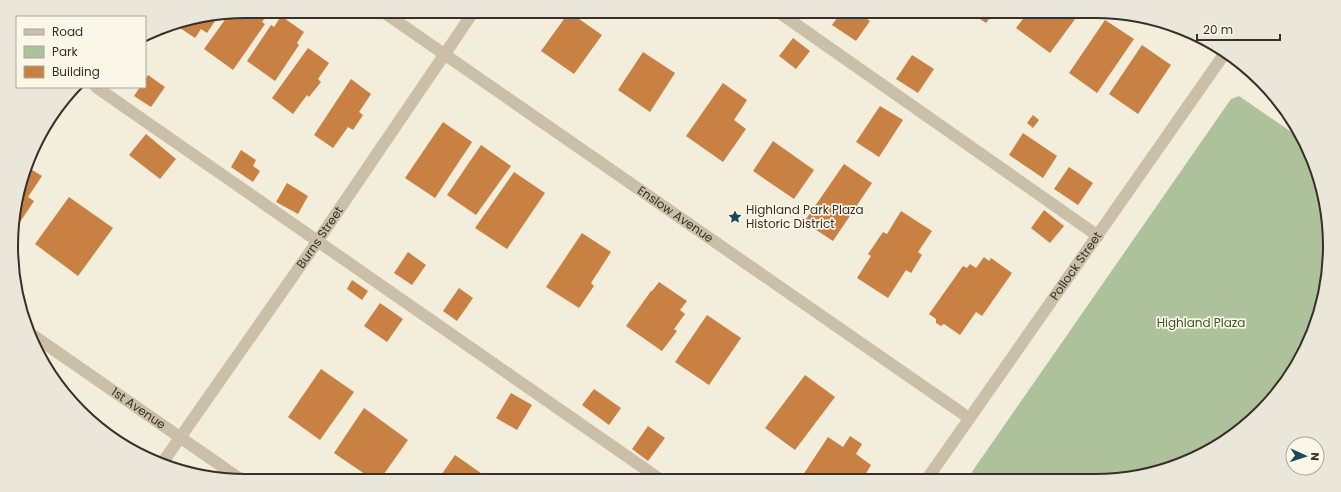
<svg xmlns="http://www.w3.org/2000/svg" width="1341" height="492" viewBox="0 0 1341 492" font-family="Poppins,sans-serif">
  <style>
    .green { fill: #adc29b }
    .building { fill: #c98143 }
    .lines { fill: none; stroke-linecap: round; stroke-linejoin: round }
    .minor { stroke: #cbc0a7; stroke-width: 12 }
    .labels { text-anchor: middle; stroke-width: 3.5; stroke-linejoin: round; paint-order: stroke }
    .poi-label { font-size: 12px; fill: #383028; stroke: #faf6e8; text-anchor: start }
    .street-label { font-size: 12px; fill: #383028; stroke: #faf6e8 }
    .park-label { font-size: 12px; fill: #3d572b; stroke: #faf6e8 }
    .rim { fill: none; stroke: #383028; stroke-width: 2 }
  </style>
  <rect width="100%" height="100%" fill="#f3eddc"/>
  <polygon class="green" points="1239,96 1303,140 1328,216 1322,307 1291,376 1250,423 1199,457 1126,479 967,479 1231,99"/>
  <g class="building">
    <polygon points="246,11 270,11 262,22 265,24 233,70 204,49 229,14"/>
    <polygon points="842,11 856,11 870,21 856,41 832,25"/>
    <polygon points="968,11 995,11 986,23"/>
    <polygon points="1029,11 1032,13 1034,11 1081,11 1050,53 1016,28"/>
    <polygon points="569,12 602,35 574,74 541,51"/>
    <polygon points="219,15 207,33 201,29 195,38 180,28 184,21"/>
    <polygon points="281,16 304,32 297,43 299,45 275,81 247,61 271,25 274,27"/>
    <polygon points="1105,20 1134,39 1097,93 1069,73"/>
    <polygon points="793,38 810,51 796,69 779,56"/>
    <polygon points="1142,45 1171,65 1138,114 1109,94"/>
    <polygon points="308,48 329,63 318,79 321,82 309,97 307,95 293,114 272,98"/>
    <polygon points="643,52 675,73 650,112 618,90"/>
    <polygon points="912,55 934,69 918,93 896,79"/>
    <polygon points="148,75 165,87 151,107 134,96 140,87 145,87 145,79"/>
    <polygon points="351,79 371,94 359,112 363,115 353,130 348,127 333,148 314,135"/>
    <polygon points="723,83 747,100 734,120 746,129 723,162 686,136"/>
    <polygon points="880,106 903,120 879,157 856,142"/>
    <polygon points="1033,115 1039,120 1033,128 1027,123"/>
    <polygon points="443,122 472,142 435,198 405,178"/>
    <polygon points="1023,133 1057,156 1043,178 1009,155"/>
    <polygon points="146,134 176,159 160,179 129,155"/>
    <polygon points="773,141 814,170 794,199 753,171"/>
    <polygon points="481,145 511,166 476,215 447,195"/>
    <polygon points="241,150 256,160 253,166 260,171 253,182 231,167"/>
    <polygon points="844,164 872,183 833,241 804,222"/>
    <polygon points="1069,167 1093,183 1078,205 1054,189"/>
    <polygon points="29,168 42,176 28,197 34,201 14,231 13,215"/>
    <polygon points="514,172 545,193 507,249 475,228"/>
    <polygon points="287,183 308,196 298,214 276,202"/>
    <polygon points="69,197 113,228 78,276 35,244"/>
    <polygon points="1044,210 1064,226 1050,243 1031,228"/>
    <polygon points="901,211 932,231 918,252 922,255 911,273 906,270 888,298 857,278 871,256 868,254 883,232 887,234"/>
    <polygon points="582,233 611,252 591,283 594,286 579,308 546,287"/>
    <polygon points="408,252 426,265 412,285 394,273"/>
    <polygon points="984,257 989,261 991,258 1012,273 982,316 976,312 960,335 944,324 941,326 936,323 936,319 929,314 963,266 967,268 970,264 976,268"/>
    <polygon points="352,280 368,291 362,300 347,289"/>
    <polygon points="659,282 687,301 680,310 685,314 674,329 677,331 662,351 626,326 651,291 652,291"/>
    <polygon points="459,288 473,298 457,321 443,311"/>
    <polygon points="380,303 403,319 387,342 364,326"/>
    <polygon points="707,315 741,338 709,385 675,362"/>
    <polygon points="321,369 354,392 320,440 288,417"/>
    <polygon points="805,375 835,397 795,450 765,428"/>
    <polygon points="594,389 621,408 609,425 582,405"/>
    <polygon points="511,393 532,405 517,430 496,418"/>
    <polygon points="364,408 408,440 379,481 375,481 334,453"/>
    <polygon points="648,426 665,438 648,461 632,449"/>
    <polygon points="850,436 862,444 856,454 871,465 862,480 803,480 801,478 828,437 843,447"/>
    <polygon points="455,455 488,478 486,480 437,481"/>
    <polygon points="632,475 639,480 628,480"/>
  </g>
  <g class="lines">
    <g class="minor">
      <path id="s1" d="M 382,11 L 969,418"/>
      <polyline points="777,11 1098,236"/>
      <polyline points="96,87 661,480"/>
      <path id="s2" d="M 34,336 L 243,481"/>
      <path id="s3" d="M 163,462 L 317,242 L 474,11"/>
      <path id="s4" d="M 927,479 L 1225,53"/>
    </g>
  </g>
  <defs>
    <g id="sight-bare" transform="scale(1.08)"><path d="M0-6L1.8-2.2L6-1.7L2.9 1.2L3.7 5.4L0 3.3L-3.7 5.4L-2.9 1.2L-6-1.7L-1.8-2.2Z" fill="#1c485a" stroke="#faf6e8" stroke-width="2.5" paint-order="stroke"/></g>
  </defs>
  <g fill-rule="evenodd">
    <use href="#sight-bare" x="735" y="217"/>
  </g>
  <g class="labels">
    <g class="poi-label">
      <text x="746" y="214">Highland Park Plaza<tspan x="746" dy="14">Historic District</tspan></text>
    </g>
    <g class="street-label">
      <text dy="4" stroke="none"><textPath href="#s1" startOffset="357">Enslow Avenue</textPath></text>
      <text dy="4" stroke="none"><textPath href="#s3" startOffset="274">Burns Street</textPath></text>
      <text dy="4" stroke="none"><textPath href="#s4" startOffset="260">Pollock Street</textPath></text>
      <text dy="4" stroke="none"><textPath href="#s2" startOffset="127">1st Avenue</textPath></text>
    </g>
    <g class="park-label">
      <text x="1201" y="327">Highland Plaza</text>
    </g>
  </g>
  <path d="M0 0H1341V492H0ZM246 18H1095A228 228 0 0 1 1323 246V246A228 228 0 0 1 1095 474H246A228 228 0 0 1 18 246V246A228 228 0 0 1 246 18Z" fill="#eae6d9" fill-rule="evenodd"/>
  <path class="rim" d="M246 18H1095A228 228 0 0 1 1323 246V246A228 228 0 0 1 1095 474H246A228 228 0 0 1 18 246V246A228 228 0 0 1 246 18Z"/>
  <rect x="16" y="16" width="130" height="72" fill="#faf6e8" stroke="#aca79b"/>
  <rect x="24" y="29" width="20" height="6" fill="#cbc0a7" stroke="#aca79b"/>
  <text x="52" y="36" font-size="12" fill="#383028">Road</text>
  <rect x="24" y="46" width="20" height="12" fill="#adc29b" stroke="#aca79b"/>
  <text x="52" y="56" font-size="12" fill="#383028">Park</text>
  <rect x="24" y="66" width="20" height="12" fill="#c98143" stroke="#aca79b"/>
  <text x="52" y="76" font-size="12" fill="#383028">Building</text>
  <g transform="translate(1305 456) rotate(93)"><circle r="19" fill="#faf6e8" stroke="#aca79b"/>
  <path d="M0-3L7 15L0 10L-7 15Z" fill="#1c485a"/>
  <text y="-6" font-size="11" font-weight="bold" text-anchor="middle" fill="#383028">N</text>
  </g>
  <path d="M1197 34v6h83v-6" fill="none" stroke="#383028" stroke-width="2"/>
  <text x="1203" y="34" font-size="12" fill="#383028" stroke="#faf6e8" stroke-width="3" paint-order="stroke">20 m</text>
</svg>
